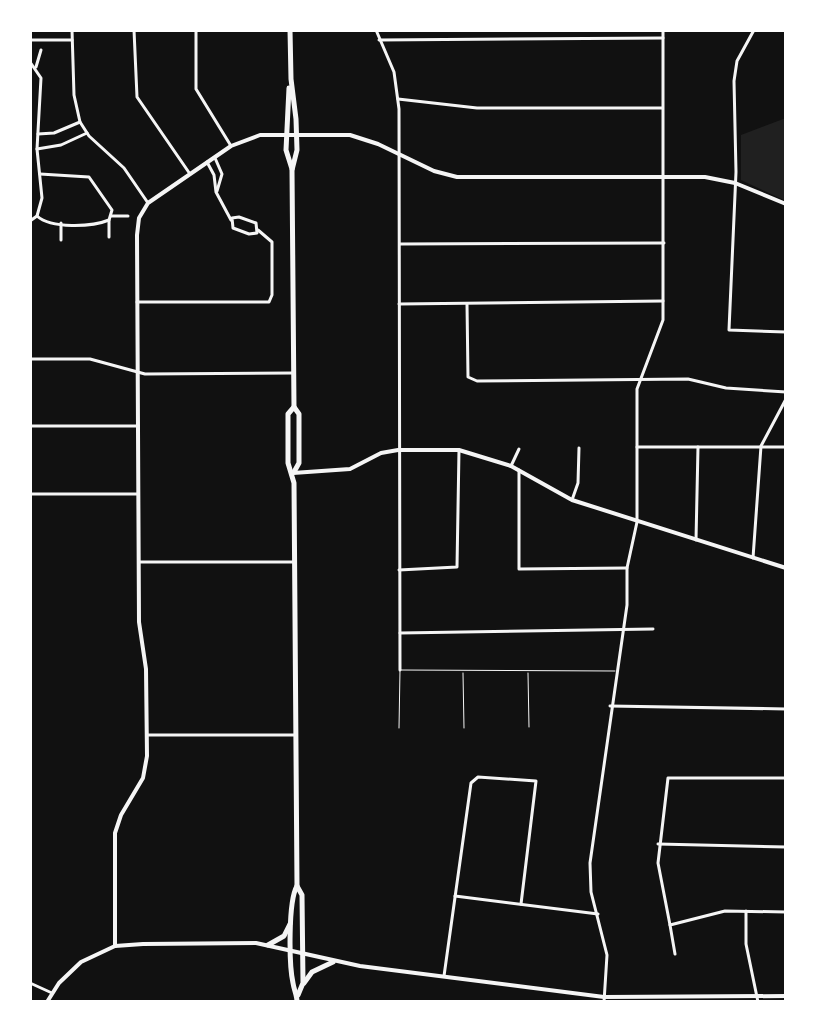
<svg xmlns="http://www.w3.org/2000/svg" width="816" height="1032" viewBox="0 0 816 1032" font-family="'Exo 2',sans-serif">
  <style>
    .green { fill: #202020 }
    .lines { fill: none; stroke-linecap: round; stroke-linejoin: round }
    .service { stroke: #f5f5f5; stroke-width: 1 }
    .minor { stroke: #f5f5f5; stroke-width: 3 }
    .tertiary { stroke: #f5f5f5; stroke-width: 4 }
    .secondary { stroke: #f5f5f5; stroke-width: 4 }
    .primary { stroke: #f5f5f5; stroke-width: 5 }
  </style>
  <rect width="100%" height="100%" fill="#111"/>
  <polygon class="green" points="786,118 786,201 741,180 741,135"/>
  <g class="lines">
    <g class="service">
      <polyline points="463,673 464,728"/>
      <polyline points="528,673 529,727"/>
      <polyline points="399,728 400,670 615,671"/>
    </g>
    <g class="minor">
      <polyline points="72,30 74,95 80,122 89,136 124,168 148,203"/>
      <polyline points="134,30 137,97 190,174"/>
      <polyline points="196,30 196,89 231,146"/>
      <polyline points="376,30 394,72 399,109 400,670"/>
      <polyline points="754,30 737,61 734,81 736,172 729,330 786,332"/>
      <polyline points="30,40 72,40"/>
      <polyline points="379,40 663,38"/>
      <polyline points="30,62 41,78 37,149 42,198 37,216 30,221"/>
      <polyline points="36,67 41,50"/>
      <polyline points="398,99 477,108 662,108"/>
      <polyline points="38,134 54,133 80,122"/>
      <polyline points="37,149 61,145 87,133"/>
      <polyline points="215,158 222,174 217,191"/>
      <polyline points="207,162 214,175 216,192 231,220"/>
      <path d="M 37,216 C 51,229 92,227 109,220 L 112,210 L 89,177 L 40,174"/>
      <polyline points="111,216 128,216"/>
      <polygon points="239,217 256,223 257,233 249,234 233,228 232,218"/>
      <polyline points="61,223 61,240"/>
      <polyline points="109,237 109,220"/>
      <polyline points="400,244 664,243"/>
      <polyline points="137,302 269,302 272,295 272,242 258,230"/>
      <polyline points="399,304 663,301"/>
      <polyline points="467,304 468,377 477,381 688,379 726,388 786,392"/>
      <polyline points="30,359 90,359 145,374 293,373"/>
      <polyline points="30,426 138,426"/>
      <polyline points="637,447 786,447"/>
      <polyline points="511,466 519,449"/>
      <polyline points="519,470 519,569 627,568"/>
      <polyline points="30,494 138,494"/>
      <polyline points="572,500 578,483 579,448"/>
      <polyline points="696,540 698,447"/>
      <polyline points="753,558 761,446 786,399"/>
      <polyline points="139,562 294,562"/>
      <polyline points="399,570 457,567 459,450"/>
      <polyline points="400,633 653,629"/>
      <polyline points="610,706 786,709"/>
      <polyline points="147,735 295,735"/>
      <polyline points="658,844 786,847"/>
      <polyline points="455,896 598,914"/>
      <polyline points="746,911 746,944 758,1002"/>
      <polyline points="670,925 658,863 668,778 786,778"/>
      <polyline points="675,954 670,925 725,911 786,912"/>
      <polyline points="444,976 471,783 478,777 536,781 521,904"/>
      <polyline points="30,983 52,993"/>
      <polyline points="604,1002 607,955 591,892 590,863 627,605 627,568 637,522 637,389 663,320 663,30"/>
    </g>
    <g class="tertiary">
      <polyline points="293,473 350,469 381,453 398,450 459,450 511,466 572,500 786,568"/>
      <polyline points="115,946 115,833 121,815 143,778 147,756 146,669 139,622 137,235 139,218 148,203 231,146 260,135 350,135 378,144 434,171 457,177 705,177 735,183 786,204"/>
    </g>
    <polyline class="secondary" points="47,1002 59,983 81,962 115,946 143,944 256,943 360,966 604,997 786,996"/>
    <g class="primary">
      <polyline points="290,30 291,79 296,119 297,150 292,170 294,407 299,414 299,463 294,472"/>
      <polyline points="289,88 286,150 292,169"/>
      <path d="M 294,407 L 288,414 L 288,463 L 294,483 L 297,886 C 288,901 289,965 293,983 C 294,990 297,995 297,1002"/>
      <polyline points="297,886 302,895 303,983 298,995"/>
      <polyline points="268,945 284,936 290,924"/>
      <polyline points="304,983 312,972 333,962"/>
    </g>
  </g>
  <rect width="816" height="1032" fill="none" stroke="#ffffff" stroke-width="64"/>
</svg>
